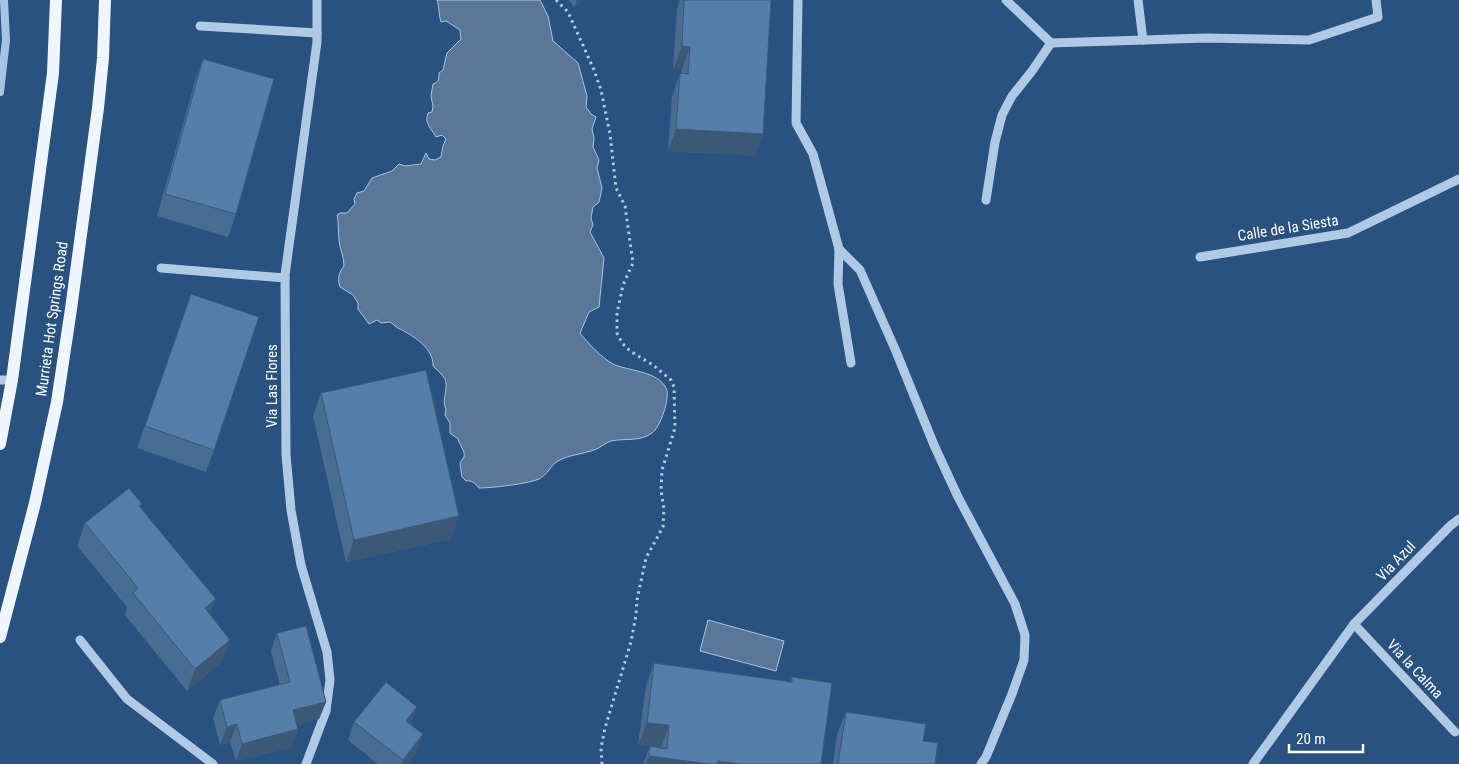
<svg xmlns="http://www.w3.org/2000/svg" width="1459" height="764" viewBox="0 0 1459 764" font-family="'Roboto Condensed',sans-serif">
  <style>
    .water { fill: #5b7798; stroke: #a5c5e5 }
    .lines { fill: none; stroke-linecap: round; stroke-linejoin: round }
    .stream { stroke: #a5c5e5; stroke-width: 8 }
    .path { stroke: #b0cae5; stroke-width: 3; stroke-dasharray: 2.5 4; stroke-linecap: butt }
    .minor { stroke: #b0cae5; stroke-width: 9 }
    .major { stroke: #f0f6fd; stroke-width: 12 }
    .wall { fill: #496c92 }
    .shaded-wall { fill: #3c5877 }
    .building { fill: #557eaa; stroke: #3c5877 }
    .labels { text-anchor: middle; stroke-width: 4.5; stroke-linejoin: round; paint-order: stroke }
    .street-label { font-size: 15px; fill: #fff; stroke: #295280 }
  </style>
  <rect width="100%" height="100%" fill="#295280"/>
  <g class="water">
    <path d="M 437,0 L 540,0 L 548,16 L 553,41 L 578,63 L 587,96 L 586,107 L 591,114 L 596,117 L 592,129 L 594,138 L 593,147 L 599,160 L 597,168 L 602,188 L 599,202 L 593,207 L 591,218 L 593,225 L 590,232 L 604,258 L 599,307 L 589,312 L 580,333 C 586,341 603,359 613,364 C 628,371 658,371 666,388 C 671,397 660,428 652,433 C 640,442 625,438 611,441 C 605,443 600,448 594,450 C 583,454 568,455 558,461 C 551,465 547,475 539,479 C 527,484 492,488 479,488 C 475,483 472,480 466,481 L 462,477 L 460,463 C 461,461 463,459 464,457 C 466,452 459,444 458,439 L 450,433 L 450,423 L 445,415 L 446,409 C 441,400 449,389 445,379 C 442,374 437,370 433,366 C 434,349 414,336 400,329 C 396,328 394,324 390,322 L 381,323 L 377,320 L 369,324 L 358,309 L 358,303 L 353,295 L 340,287 C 337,278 339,273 344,266 C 344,257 340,249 339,241 C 338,232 339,224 337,215 L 340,213 L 347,213 L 355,204 L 354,199 L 357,193 L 364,191 L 372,178 L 392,171 L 399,164 L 405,166 L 421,164 L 426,153 L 429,159 L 435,160 L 441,157 L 443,146 L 446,139 L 442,135 L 436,137 C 431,128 424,123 428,113 L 432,112 L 433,106 L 431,96 L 433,84 C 439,82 439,79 439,73 L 443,70 L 447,53 L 461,39 L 460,30 L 446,21 L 441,22 C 438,14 440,8 437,0 Z"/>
    <polygon points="708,620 784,641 776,671 700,651"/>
  </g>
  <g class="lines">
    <polyline class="stream" points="0,92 6,40 4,0"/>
    <polyline class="path" points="556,0 568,12 594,70 601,90 610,134 616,188 625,206 633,263 623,285 617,313 617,333 622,343 630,351 653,365 671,380 674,387 675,428 662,470 661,490 664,509 663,527 646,558 637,600 636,615 631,642 605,728 601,748 602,764"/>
    <g class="minor">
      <polyline points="798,0 796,123 813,154 839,249 838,284 851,363"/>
      <polyline points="1006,0 1051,43 1205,38 1309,40 1378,17 1376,0"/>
      <polyline points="1138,0 1143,40"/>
      <polyline points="200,26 317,33"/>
      <polyline points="986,200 995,142 1002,115 1012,96 1032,71 1051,43"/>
      <polyline points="839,249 860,270 895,349 934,445 958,497 1015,604 1025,635 1024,660 1012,694 986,757 981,764"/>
      <polyline points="1200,257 1348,233 1459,179"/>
      <polyline points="161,268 285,278"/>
      <polyline points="0,380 12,380"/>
      <polyline points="1354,624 1455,732"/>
      <polyline points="80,640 127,699 213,764"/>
      <polyline points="306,764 326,711 330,680 327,652 301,565 291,510 286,455 285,275 317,42 317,0"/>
      <polyline points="1253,764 1354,624 1450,526 1459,519"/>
    </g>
    <g class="major">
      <polyline points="0,444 12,380 53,73 56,0"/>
      <polyline points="0,637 35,503 57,402 71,309 98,108 103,58 105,0"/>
    </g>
  </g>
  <g class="wall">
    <polygon points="569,0 584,0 574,7"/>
    <polygon points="680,0 771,0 763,134 755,156 668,151 672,96 680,73 681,74 682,69 673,69 677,9"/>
    <polygon points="203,59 236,214 228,237 157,216 195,81"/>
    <polygon points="191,294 214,450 206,472 137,448"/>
    <polygon points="321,393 451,539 346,562 313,416"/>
    <polygon points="141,507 210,615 222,662 187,691 125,615 127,607 77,546 85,523"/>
    <polygon points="277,633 326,702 319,719 297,725 298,729 292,747 236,761 230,742 220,745 213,718 220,700 280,685 271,651"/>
    <polygon points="654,663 790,682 792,677 821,764 643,764 650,746 638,745 646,686"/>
    <polygon points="846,712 923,741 935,764 833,764 837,734"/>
    <polygon points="354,722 411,725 416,752 407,764 378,764 348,740"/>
  </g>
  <g class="shaded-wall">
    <polygon points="577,0 584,0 574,7"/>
    <polygon points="682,46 690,47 682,69 673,69"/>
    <polygon points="676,129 763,134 755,156 668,151"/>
    <polygon points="459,516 451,539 346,562 354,540"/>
    <polygon points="216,599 208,622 205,608"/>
    <polygon points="230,640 222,662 187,691 195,669"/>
    <polygon points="326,702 319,719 287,728 293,710"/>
    <polygon points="417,707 411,724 400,739 406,721"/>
    <polygon points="647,723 669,725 661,748 638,745"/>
    <polygon points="237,724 230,742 220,745 227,727"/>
    <polygon points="298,729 292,747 236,761 242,744"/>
    <polygon points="423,734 416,752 407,764 401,764 403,760"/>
    <polygon points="649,756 709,764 646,764"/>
    <polygon points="718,761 741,764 717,764"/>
  </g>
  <g class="building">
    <polygon points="684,0 771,0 763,134 676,129 680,73 688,74 690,47 682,46"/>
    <polygon points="203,59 274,79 236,214 165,194"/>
    <polygon points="191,294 259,317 214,450 145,426"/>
    <polygon points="426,370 459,516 354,540 321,393"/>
    <polygon points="129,488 142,504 139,506 216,599 205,608 230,640 195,669 133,593 138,588 85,523"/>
    <polygon points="306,626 326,702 293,710 298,729 242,744 237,724 227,727 220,700 290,682 277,633"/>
    <polygon points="654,663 792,682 792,677 832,683 821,764 741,764 718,761 718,764 709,764 649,756 650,746 667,749 669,725 647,723"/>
    <polygon points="386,682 417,707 406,721 423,734 403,760 354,722"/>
    <polygon points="846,712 926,724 923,741 938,743 935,764 838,764"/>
  </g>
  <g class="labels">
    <g class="street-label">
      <text transform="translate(1288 228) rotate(-9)" y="5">Calle de la Siesta</text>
      <text transform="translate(52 319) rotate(-82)" y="5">Murrieta Hot Springs Road</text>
      <text transform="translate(272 386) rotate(-90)" y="5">Via Las Flores</text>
      <text transform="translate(1396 561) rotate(-46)" y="5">Via Azul</text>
      <text transform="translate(1415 669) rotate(47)" y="5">Via la Calma</text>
    </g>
  </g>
  <path d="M1289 744v8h74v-8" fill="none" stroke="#ffffff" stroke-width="2.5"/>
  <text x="1296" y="744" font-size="15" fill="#ffffff" stroke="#295280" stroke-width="4" paint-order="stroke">20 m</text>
</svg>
